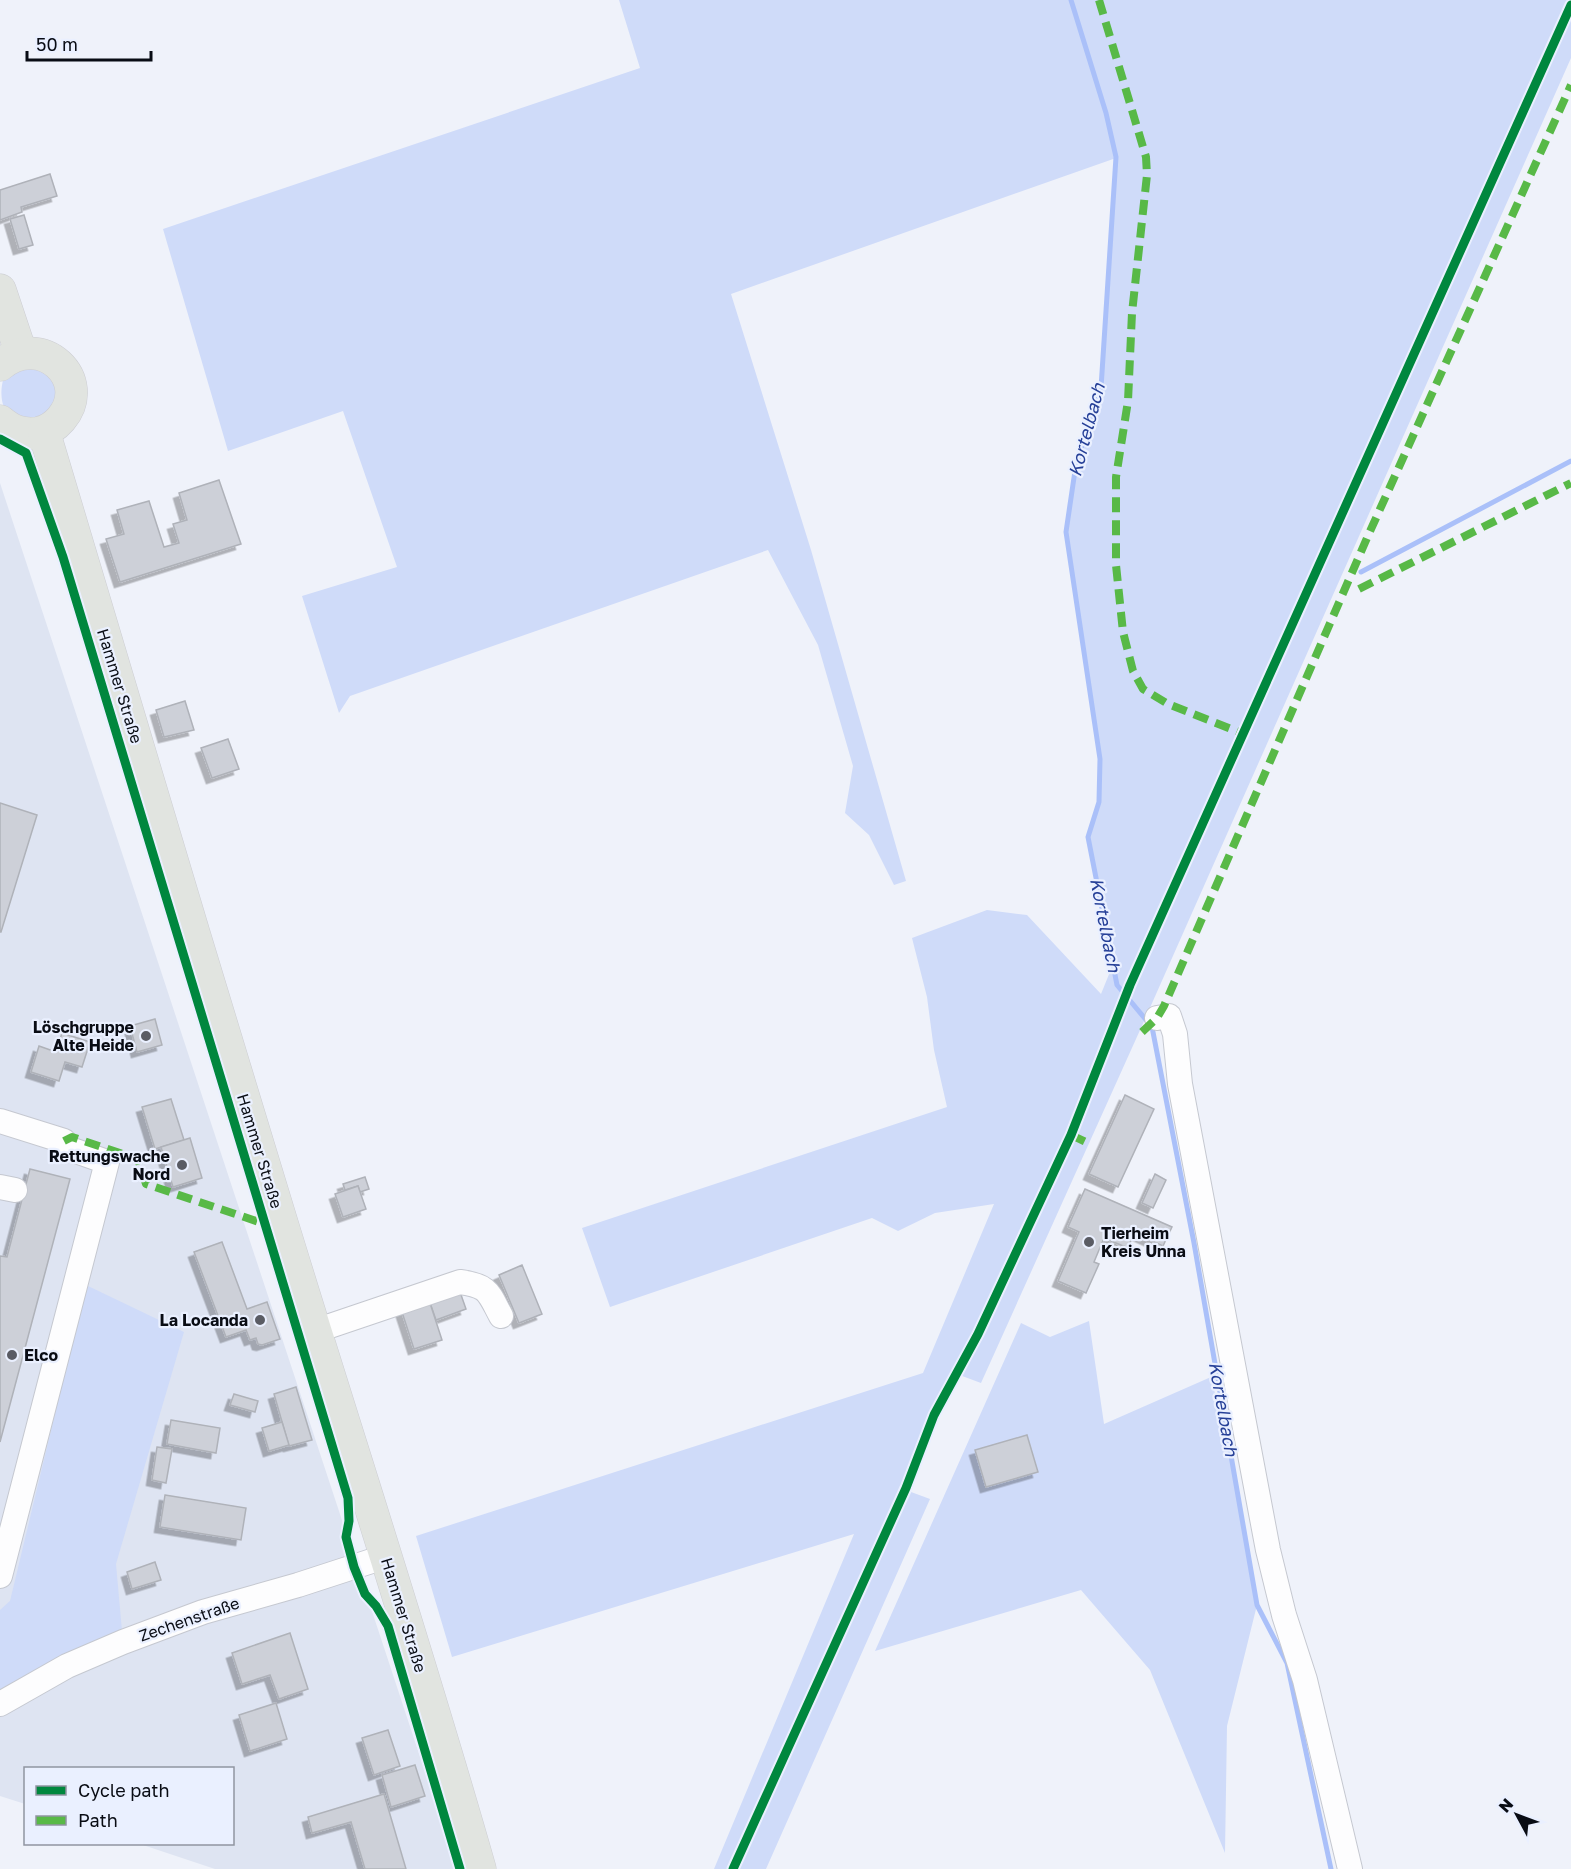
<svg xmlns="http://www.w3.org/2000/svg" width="1571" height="1869" viewBox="0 0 1571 1869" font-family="'Golos Text',sans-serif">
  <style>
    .built { fill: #dee4f2 }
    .green { fill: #cfdbf9 }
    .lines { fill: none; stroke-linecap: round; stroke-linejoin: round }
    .stream { stroke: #aac0f9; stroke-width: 5 }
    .building { fill: #cdd0d8; stroke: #afb2b9; stroke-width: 1.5; filter: url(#shadow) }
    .minor-casing { stroke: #c5c8d0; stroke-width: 26 }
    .major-casing { stroke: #cdced3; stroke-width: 33 }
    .minor { stroke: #fdfdfe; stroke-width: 24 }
    .major { stroke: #e1e4e0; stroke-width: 32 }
    .quiet { stroke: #58b947; stroke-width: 8; stroke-dasharray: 15 8; stroke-linecap: butt }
    .cycleway-casing { stroke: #eaf0ff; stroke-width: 13 }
    .cycleway { stroke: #00873e; stroke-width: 9 }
    .poi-dot { fill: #5a5c64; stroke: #eaf0ff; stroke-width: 2 }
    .labels { text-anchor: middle; stroke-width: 4.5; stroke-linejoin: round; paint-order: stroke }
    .street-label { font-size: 16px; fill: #090c14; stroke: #eaf0ff }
    .poi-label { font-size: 16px; font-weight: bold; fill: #090c14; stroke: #eaf0ff; text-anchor: end }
    .water-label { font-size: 18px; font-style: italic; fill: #264098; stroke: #eaf0ff }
  </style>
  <defs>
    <filter id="shadow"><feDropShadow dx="-5.5" dy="5.5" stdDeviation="0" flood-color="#0004"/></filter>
  </defs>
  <rect width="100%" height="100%" fill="#eff2fa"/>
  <polygon class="built" points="0,483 457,1869 215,1869 140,1844 232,1844 232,1768 26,1768 25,1804 0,1796"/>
  <g class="green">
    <polygon points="619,0 1571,0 1571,58 1145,1019 981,1383 954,1373 924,1424 903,1489 930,1499 766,1869 714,1869 854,1534 452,1657 416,1536 923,1373 994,1204 935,1213 898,1231 872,1218 610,1307 582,1228 947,1107 934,1050 927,997 912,938 987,910 1027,915 1101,994 1116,957 1088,837 1099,802 1100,759 1066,532 1076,464 1101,388 1116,158 731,294 811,550 906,881 894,885 869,835 845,813 853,766 818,645 768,550 350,696 339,713 302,596 397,567 343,411 228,451 163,229 640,68"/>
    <path d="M 16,365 L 54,373 L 59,401 L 36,422 C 29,419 12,416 7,412 C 0,404 0,385 5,375 C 8,371 12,368 16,365 Z"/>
    <polygon points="86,1285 184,1332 116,1564 123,1642 0,1704 0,1610 10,1601"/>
    <polygon points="1089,1321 1104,1424 1211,1377 1230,1455 1257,1605 1227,1726 1225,1853 1150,1670 1081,1590 875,1651 1021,1323 1050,1337"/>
  </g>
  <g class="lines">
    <g class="stream">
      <polyline points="1071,0 1106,113 1116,157 1101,388 1076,464 1066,532 1100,759 1099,802 1088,837 1117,985 1152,1027 1194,1243 1257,1605 1287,1663 1331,1869"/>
      <polyline points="1361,572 1571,461"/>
    </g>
  </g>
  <g class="building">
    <polygon points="50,174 57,196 21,207 22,212 0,220 0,190"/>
    <polygon points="24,215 33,245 19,249 10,219"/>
    <polygon points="219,480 241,544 120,582 106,539 124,534 117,510 149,501 164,547 179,543 173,524 187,520 179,493"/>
    <polygon points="185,701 194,730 164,737 156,710"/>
    <polygon points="228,739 239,769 212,778 201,748"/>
    <polygon points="0,803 37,815 1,932 0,932"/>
    <polygon points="155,1019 162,1045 137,1052 130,1026"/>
    <polygon points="62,1033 90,1042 82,1067 65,1062 59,1081 31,1072 39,1046 56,1052"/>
    <polygon points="1125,1095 1154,1109 1118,1187 1089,1174"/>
    <polygon points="171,1099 184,1140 155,1149 142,1107"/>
    <polygon points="190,1138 202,1178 173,1187 161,1147"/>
    <polygon points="30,1169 70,1179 0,1442 0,1256 7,1257"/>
    <polygon points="1155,1174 1166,1180 1153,1208 1142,1203"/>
    <polygon points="365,1177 369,1189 360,1192 358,1186 345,1190 343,1184"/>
    <polygon points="358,1186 366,1209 343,1217 335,1194"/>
    <polygon points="1085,1189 1172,1227 1163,1246 1134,1233 1128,1248 1104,1238 1094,1262 1099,1264 1086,1293 1058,1281 1079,1232 1068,1227"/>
    <polygon points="222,1242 247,1309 267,1302 280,1339 262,1345 258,1344 256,1338 250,1340 246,1330 226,1337 194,1252"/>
    <polygon points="522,1265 542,1314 519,1323 499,1275"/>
    <polygon points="459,1289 466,1309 436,1320 429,1300"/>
    <polygon points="429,1300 442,1340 414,1349 401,1309"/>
    <polygon points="296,1387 312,1440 289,1446 274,1394"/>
    <polygon points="234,1394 258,1401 255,1412 230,1405"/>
    <polygon points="171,1420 220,1428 216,1453 167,1444"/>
    <polygon points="282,1422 289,1445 269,1451 262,1428"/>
    <polygon points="1027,1435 1038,1472 986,1487 975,1450"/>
    <polygon points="157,1447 172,1449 166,1483 152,1480"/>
    <polygon points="165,1495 246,1508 241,1540 160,1527"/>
    <polygon points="155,1562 161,1580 132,1589 127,1572"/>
    <polygon points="290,1633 308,1689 279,1699 270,1675 242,1684 232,1653"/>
    <polygon points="276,1703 287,1739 250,1751 239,1715"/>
    <polygon points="388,1730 400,1766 374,1775 362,1738"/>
    <polygon points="415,1765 425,1796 391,1807 382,1775"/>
    <polygon points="384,1794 406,1869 365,1869 351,1822 312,1833 308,1817"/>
  </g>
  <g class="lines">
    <g class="minor-casing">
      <g id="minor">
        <polyline points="1157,1018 1169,1016 1175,1034 1180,1084 1268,1550 1284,1615 1305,1680 1350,1869"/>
        <polyline points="0,1121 64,1141 70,1149 107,1162 0,1576"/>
        <polyline points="0,1187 15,1190"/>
        <path d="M 315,1331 L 460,1282 C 489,1286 488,1292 501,1316"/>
        <polyline points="0,1704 67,1666 123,1642 203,1612 298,1585 387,1556"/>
      </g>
    </g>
    <g class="major-casing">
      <g id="major">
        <polyline points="0,290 21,353"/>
        <path d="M 0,365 C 41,330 94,380 61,419 C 55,426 48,431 38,433 C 22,435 12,431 0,421"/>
        <path d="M 44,432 C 123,694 200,958 281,1220 C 347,1436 418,1651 480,1869"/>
      </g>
    </g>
    <use href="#minor" class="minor"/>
    <use href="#major" class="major"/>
    <g class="quiet">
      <polyline points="1099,0 1146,157 1147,175 1132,313 1128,401 1116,477 1116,565 1123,632 1133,671 1143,689 1168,704 1244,734"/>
      <polyline points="1359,589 1571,483"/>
      <polyline points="1142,1032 1157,1018 1164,1006 1367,538 1571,85"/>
      <polyline points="1071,1135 1090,1144"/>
      <polyline points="64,1141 72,1137 138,1159 146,1184 265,1224"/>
    </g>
    <g class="cycleway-casing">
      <g id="cycleway">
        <polyline points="0,439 26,453 63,557 348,1498 349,1521 346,1537 354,1567 365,1594 376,1606 388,1626 460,1869"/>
        <polyline points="733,1869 906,1488 934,1415 978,1334 1071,1135 1130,985 1571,5"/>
      </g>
    </g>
    <use href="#cycleway" class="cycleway"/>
  </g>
  <g class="poi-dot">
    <circle cx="146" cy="1036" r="6"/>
    <circle cx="182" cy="1165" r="6"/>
    <circle cx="1089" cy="1242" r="6"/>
    <circle cx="260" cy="1320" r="6"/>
    <circle cx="12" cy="1355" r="6"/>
  </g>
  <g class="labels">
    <g class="street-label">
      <text transform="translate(120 686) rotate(73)" y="6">Hammer Straße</text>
      <text transform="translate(260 1151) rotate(73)" y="6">Hammer Straße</text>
      <text transform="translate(404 1615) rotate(73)" y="6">Hammer Straße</text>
      <text transform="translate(189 1619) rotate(-19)" y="6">Zechenstraße</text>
    </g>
    <g class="poi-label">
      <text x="134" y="1033">Löschgruppe<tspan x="134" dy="18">Alte Heide</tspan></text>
      <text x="170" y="1162">Rettungswache<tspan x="170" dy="18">Nord</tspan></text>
      <text x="1101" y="1239" text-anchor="start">Tierheim<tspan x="1101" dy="18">Kreis Unna</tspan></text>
      <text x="248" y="1326">La Locanda</text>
      <text x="24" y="1361" text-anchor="start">Elco</text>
    </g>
    <g class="water-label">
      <text transform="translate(1087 430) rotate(-75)" y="6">Kortelbach</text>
      <text transform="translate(1105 925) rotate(79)" y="6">Kortelbach</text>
      <text transform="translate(1223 1409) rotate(80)" y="6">Kortelbach</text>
    </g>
  </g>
  <rect x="24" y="1767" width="210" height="78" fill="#eaf0ff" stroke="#9095a1" stroke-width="1.5"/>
  <rect x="36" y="1786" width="30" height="9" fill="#00873e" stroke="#9095a1" stroke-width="1.5"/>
  <text x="78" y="1797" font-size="18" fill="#090c14">Cycle path</text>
  <rect x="36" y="1816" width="30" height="9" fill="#58b947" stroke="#9095a1" stroke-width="1.5"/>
  <text x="78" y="1827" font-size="18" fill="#090c14">Path</text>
  <g transform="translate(1517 1815) rotate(311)" stroke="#eaf0ff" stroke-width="4.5" paint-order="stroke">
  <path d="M0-4.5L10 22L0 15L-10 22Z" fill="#090c14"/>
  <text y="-9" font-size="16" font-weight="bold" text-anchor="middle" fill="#090c14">N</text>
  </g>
  <path d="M27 51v9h124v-9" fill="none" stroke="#090c14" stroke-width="3"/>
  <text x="36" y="51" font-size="18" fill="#090c14" stroke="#eaf0ff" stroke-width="4.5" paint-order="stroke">50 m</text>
</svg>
